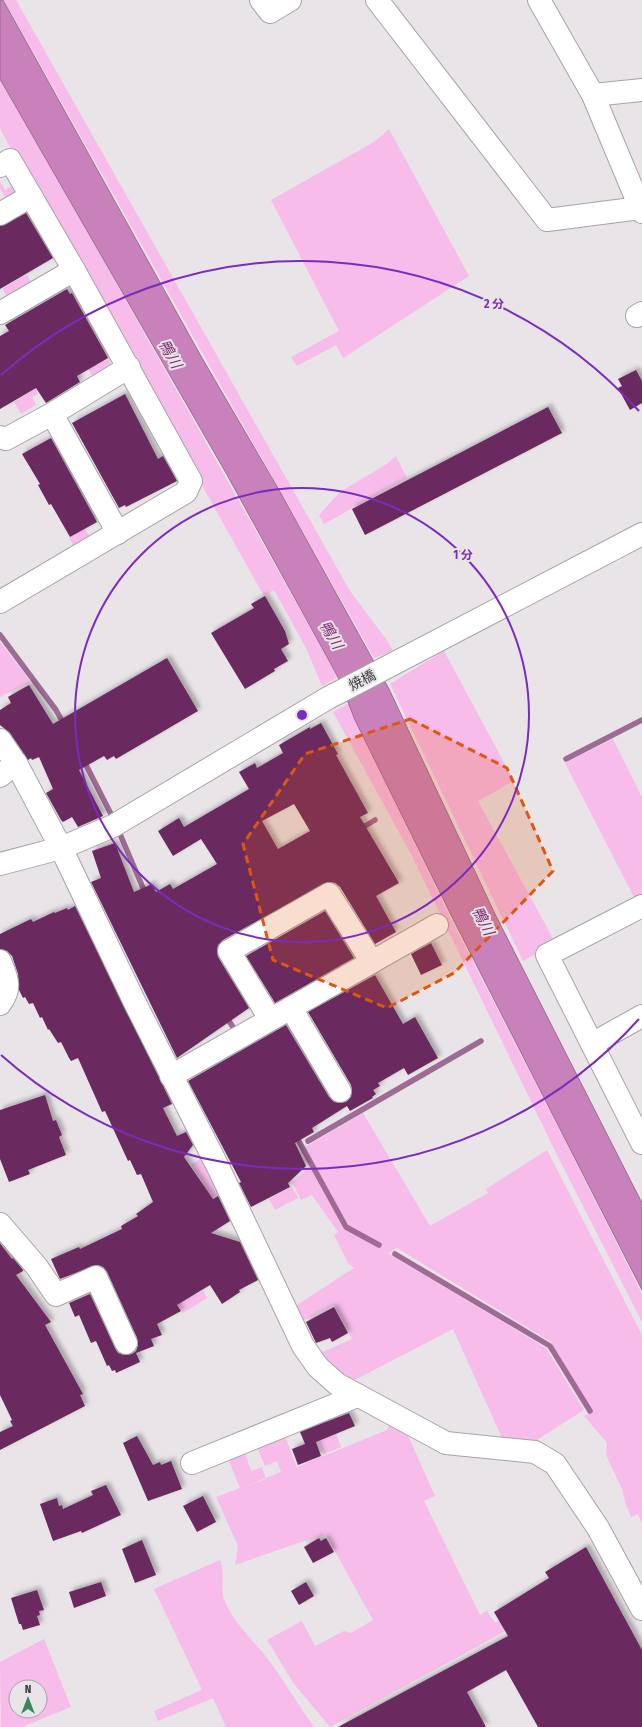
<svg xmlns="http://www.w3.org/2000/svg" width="642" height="1727" viewBox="0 0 642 1727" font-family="'Fira Sans Condensed','Noto Sans JP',sans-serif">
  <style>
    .green { fill: #f7bcea; fill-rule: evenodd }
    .water { fill: #c881ba; stroke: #9e6b94 }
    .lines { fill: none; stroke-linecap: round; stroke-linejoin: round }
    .stream { stroke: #9e6b94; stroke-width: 5.5 }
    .building { fill: #6a2a5f; fill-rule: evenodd; filter: url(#shadow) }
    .street-casing { stroke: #a7a3a6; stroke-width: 24 }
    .street { stroke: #fff; stroke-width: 22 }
    .marked { fill: #df570e; fill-opacity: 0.2; stroke: #df570e; stroke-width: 3; stroke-dasharray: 8 5; stroke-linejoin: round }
    .ring { fill: none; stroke: #7b2cbf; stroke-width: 2 }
    .labels { text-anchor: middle; stroke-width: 4; stroke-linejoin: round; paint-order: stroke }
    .street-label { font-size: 14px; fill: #3b393b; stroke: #e8e4e7 }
    .water-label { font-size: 15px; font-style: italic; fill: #7e2a71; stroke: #e8e4e7 }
    .centre { fill: #7b2cbf; stroke: #e8e4e7; stroke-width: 2 }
    .ring-label { font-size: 12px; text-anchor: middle; font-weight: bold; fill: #7b2cbf; stroke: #e8e4e7; stroke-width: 4; stroke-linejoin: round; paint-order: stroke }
  </style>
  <defs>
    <filter id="shadow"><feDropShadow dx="3.5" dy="-3.5" stdDeviation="2" flood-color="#0004"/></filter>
  </defs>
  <rect width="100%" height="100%" fill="#e8e4e7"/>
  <g class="green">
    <polygon points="4,0 16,0 350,591 386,639 393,651 374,658"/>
    <polygon points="0,77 338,677 322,686 306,648 274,590 264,596 18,157 10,148 0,128"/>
    <polygon points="389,129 469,276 343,358 336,345 297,366 291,357 339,331 271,200 374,142"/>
    <polygon points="0,182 5,190 11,186 16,193 6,199 0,188"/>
    <polygon points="27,275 32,284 8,298 2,289"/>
    <polygon points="92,355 97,365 109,359 111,364 111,368 93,377 83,359"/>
    <polygon points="36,389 38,394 32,397 36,405 21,414 14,402"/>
    <polygon points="396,456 407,478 324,524 319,515 340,492 387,464"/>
    <polygon points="85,529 92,540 75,550 69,538"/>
    <polygon points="0,642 31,682 0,697"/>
    <polygon points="444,651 514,781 478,801 556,944 523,961 390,684"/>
    <polygon points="348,704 451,919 570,1150 642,1294 642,1322 558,1157 412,856 333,712"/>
    <polygon points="613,739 642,797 642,900 637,903 565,763"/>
    <polygon points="363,1113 430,1226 488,1193 486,1189 547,1150 642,1335 642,1523 638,1514 631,1517 626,1505 622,1489 606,1455 607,1443 584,1416 592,1410 551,1342 397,1248 388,1253 546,1348 584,1410 535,1441 502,1438 453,1329 349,1383 318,1354 352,1339 334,1305 301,1322 294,1307 354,1268 348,1263 334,1235 338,1232 312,1195 301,1200 292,1182 309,1168 300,1150"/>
    <polygon points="203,1157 209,1167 218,1194 173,1223 185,1199 205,1186 191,1165"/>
    <polygon points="292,1187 298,1198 275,1210 269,1199"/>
    <polygon points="203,1291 207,1298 183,1313 177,1304"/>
    <polygon points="329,1416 341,1447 324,1454 311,1423"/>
    <polygon points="390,1424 406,1431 435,1496 424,1501 480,1615 487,1611 495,1623 554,1589 562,1600 330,1727 294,1684 267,1640 302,1621 315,1646 344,1631 351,1633 373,1620 326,1535 295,1544 235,1565 238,1546 216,1497 240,1488 227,1456 244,1450 251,1471 262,1467 266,1479 246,1486 281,1472 277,1461 265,1466 256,1445 284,1434 297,1467 387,1430"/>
    <path d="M 220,1560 C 226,1575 220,1588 224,1599 C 234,1625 255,1641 271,1663 C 286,1684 299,1706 314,1727 L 226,1727 L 213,1698 L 158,1721 L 154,1711 L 202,1690 L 154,1589 Z"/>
    <path d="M 44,1639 L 71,1707 L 22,1727 L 1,1727 L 0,1662 ZM 16,1687 L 40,1687 L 40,1711 L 16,1711 Z"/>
  </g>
  <polygon class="water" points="0,0 3,0 202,358 279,490 389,689 495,914 642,1203 642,1290 453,919 355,720 338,677 226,473 0,79"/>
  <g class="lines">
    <g class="stream">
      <polyline points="0,635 56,710 65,726"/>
      <polyline points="83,759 114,820"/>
      <polyline points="566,759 642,720"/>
      <polyline points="117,827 146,895"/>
      <polyline points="360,829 375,820"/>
      <polyline points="225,1015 237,1033"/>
      <polyline points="295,1134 346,1227 379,1245"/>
      <polyline points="308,1141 481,1041"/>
      <polyline points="395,1254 550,1346 590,1411"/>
    </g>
  </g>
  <g class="building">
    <polygon points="26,213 53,258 0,289 0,226"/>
    <polygon points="67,289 70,294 72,293 108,358 77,376 80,382 46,403 36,388 0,409 0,336 9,331 5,325"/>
    <polygon points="636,370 642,381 642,403 630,410 618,388 622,386 618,379"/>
    <polygon points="125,394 158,459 163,456 177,481 126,507 125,505 119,508 72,423"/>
    <polygon points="548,407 562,433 365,535 352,509"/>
    <polygon points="51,438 97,522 70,537 51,504 49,505 38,485 40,484 22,454"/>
    <polygon points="265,596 285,631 289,644 281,649 288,661 274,669 275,671 245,689 211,633 254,608 251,604"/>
    <polygon points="167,658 198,711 116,759 114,756 107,760 104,756 79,770 103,816 78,827 72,817 63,822 61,820 46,793 53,789 39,757 32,760 31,758 28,760 10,733 0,725 0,710 11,703 8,697 29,685 53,724"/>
    <path d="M 321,723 L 338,754 L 336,755 L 368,813 L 360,817 L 399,883 L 376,896 L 396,932 L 375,944 L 340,887 L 335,883 L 328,882 L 223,940 L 218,945 L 217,951 L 218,957 L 249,1008 L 177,1058 L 91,882 L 101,878 L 92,851 L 115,843 L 134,892 L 152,884 L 156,892 L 170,884 L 173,889 L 217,864 L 201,839 L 173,856 L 158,831 L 179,818 L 184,827 L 249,789 L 239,772 L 255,763 L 257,768 L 283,753 L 279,745 L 310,727 L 310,729 ZM 294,804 L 310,831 L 278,849 L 262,821 Z"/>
    <polygon points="75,906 172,1104 163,1108 177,1136 186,1132 193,1145 184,1157 213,1199 218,1196 230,1221 211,1233 240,1242 258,1280 239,1290 240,1292 222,1304 210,1285 177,1305 181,1311 157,1324 162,1335 151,1339 154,1346 136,1353 140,1362 116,1373 115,1370 112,1371 109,1365 107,1366 96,1341 91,1343 79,1315 75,1317 69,1303 90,1294 115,1348 118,1353 124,1355 132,1354 136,1351 138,1345 137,1338 107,1272 103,1267 97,1265 60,1279 51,1259 79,1247 80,1249 122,1229 121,1226 138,1216 136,1214 153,1202 141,1174 137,1175 130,1160 128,1161 105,1111 102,1112 78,1058 71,1061 69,1058 61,1042 58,1043 49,1029 48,1030 42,1017 40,1018 33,1003 29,1004 25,997 23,998 19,990 18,974 12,956 7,951 0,949 0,934 31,919 33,922 54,912 55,913 67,908 68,910"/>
    <polygon points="325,911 354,958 275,1003 246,956"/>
    <polygon points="431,943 442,965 421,975 411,954"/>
    <polygon points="375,975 403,1024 415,1017 438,1058 408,1075 404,1068 378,1083 380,1086 373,1090 376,1094 372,1097 373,1098 350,1111 347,1106 312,1128 314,1132 295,1143 306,1166 288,1183 290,1187 251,1207 239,1183 241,1182 188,1081 286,1025 329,1097 334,1102 340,1103 346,1102 351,1097 352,1091 351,1085 308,1012"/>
    <polygon points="45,1095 53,1121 56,1120 62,1135 59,1137 66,1155 28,1170 30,1174 9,1182 0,1159 0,1110"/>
    <polygon points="0,1243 12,1259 13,1258 23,1270 23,1271 16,1275 51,1322 45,1325 83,1394 80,1395 85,1406 0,1450 0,1432 13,1426 10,1421 12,1420 0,1395"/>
    <polygon points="334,1307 348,1333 332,1342 330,1338 316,1343 306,1322"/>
    <polygon points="349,1413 355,1426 316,1442 321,1456 298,1465 292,1449 305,1444 300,1432"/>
    <polygon points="137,1436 153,1465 160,1462 161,1465 171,1461 182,1489 148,1501 123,1443"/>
    <polygon points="106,1485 121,1515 82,1533 81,1531 53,1541 40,1504 57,1498 59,1506 62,1505 63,1509 93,1495 91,1491"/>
    <polygon points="203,1496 216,1522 197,1532 183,1506"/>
    <polygon points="319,1538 321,1541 326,1538 334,1552 313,1563 304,1547"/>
    <polygon points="142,1540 156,1575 135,1583 122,1549"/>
    <polygon points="586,1547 642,1650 642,1727 538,1727 506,1670 467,1692 486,1727 338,1727 508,1636 494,1612 549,1578 545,1572"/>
    <polygon points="101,1582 106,1596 74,1608 69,1592"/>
    <polygon points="306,1582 314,1596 299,1605 291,1591"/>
    <polygon points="37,1590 44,1610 39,1611 40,1615 37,1616 40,1625 23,1630 21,1624 19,1624 11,1598"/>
  </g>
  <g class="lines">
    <g class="street-casing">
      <g id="street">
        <polyline points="261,0 270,12 290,0"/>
        <polyline points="377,0 547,220 640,208"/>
        <polyline points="539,0 593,95 642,212"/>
        <polyline points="593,95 642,90"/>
        <polyline points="0,166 10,160 74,270 191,481 186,492 0,602"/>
        <polyline points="0,214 31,196"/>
        <polyline points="0,313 74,270"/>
        <polyline points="637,316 642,313"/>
        <polyline points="52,414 118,533"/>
        <polyline points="0,437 6,439 52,414 129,367"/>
        <polyline points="0,740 17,765 61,848 135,1003 219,1169 303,1346 318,1367 337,1384 446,1443 535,1452 555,1464 598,1528 642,1609"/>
        <polyline points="0,776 16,763"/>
        <polyline points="0,864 61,848 113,826 328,698 642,534"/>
        <polyline points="642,906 547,955 642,1143"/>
        <path d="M 0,961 C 7,978 12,988 0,1004"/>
        <polyline points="291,1008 340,1091"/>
        <polyline points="270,1019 229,951 329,894 372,962"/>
        <polyline points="592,1044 642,1016"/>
        <polyline points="171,1076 437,925"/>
        <polyline points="0,1224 37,1267 56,1295 96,1277 126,1343"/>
        <polyline points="192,1463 357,1396"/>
      </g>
    </g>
    <use href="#street" class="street"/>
  </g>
  <path class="marked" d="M 410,719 L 507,768 L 553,871 L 454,973 L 387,1008 L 273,960 L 243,844 L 305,754 Z"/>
  <g class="ring">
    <circle cx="302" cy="715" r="227"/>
    <path d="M639 1019A454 454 0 0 1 1 1055M1 375A454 454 0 0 1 639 411"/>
  </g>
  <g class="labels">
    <g class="street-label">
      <text transform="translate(362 680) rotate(-27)" y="5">焼橋</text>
    </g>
    <g class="water-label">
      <text transform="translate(170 354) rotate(61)" y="5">鴨川</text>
      <text transform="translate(331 635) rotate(59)" y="5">鴨川</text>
      <text transform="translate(483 921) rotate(63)" y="5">鴨川</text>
    </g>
  </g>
  <circle cx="302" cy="715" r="6" class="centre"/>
  <g class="ring-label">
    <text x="494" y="308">2 分</text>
    <text x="463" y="559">1 分</text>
  </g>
  <g transform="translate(28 1699)"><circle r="19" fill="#e8e4e7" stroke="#a3a0a2"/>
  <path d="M0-3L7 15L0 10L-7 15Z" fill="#388858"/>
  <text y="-6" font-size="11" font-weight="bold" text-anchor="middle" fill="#3b393b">N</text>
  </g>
</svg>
